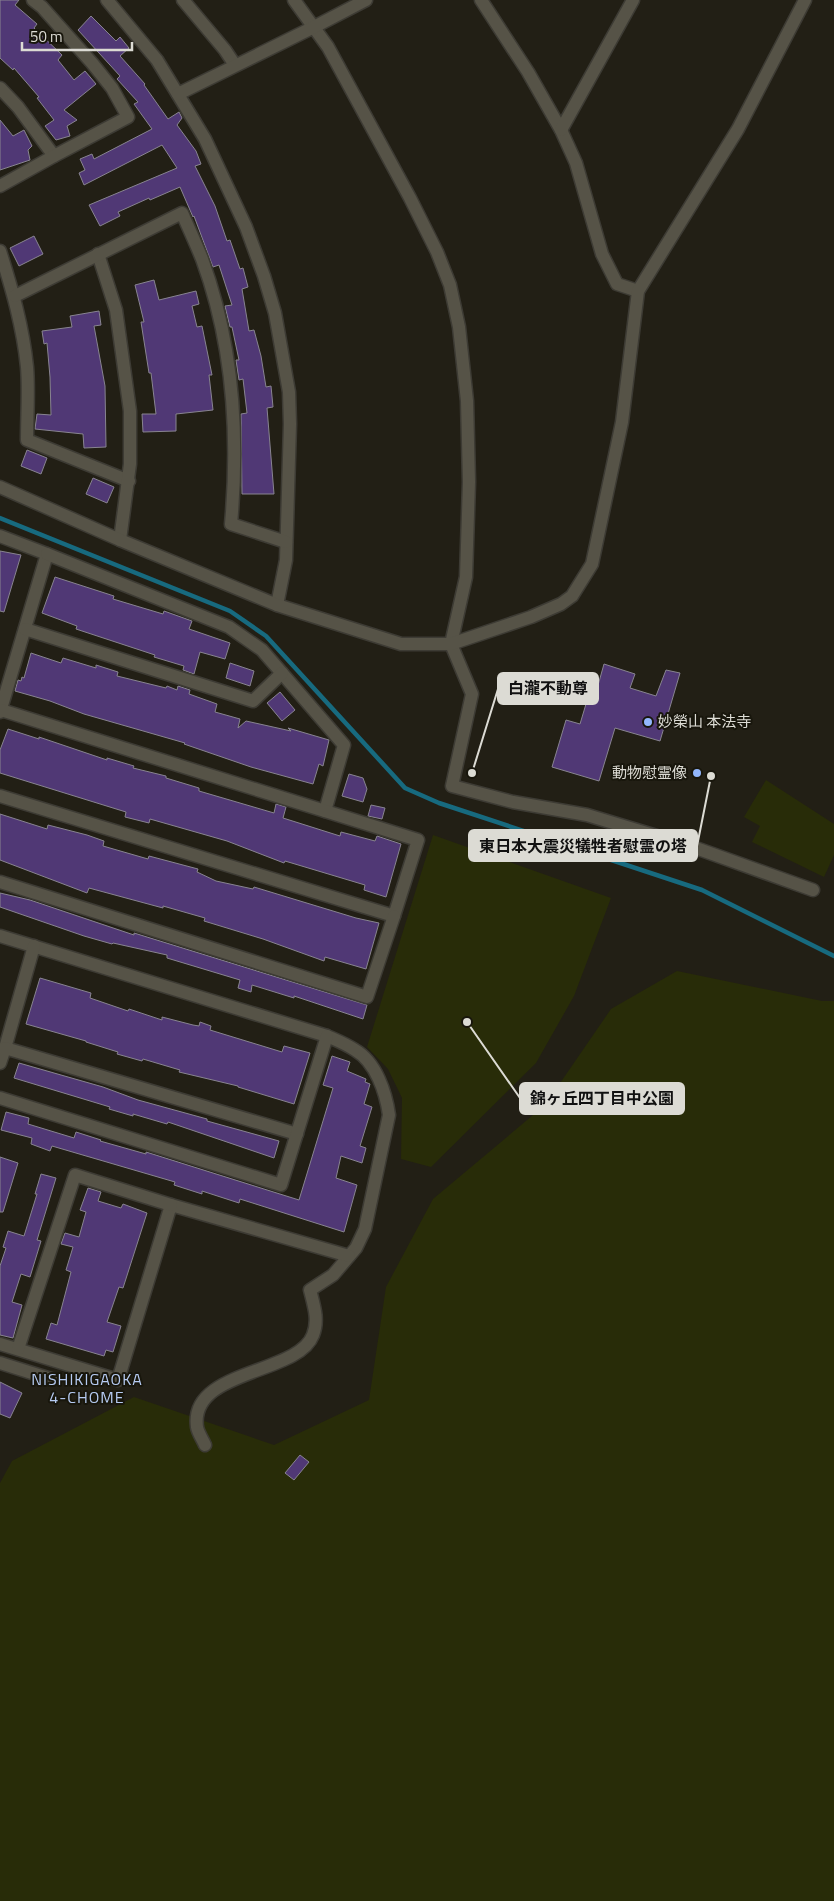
<svg xmlns="http://www.w3.org/2000/svg" width="834" height="1901" viewBox="0 0 834 1901" font-family="'Titillium Web','Noto Sans JP',sans-serif">
  <style>
    .green { fill: #282c08 }
    .lines { fill: none; stroke-linecap: round; stroke-linejoin: round }
    .stream { stroke: #176a7f; stroke-width: 4.5 }
    .building { fill: #503875; stroke: #888490 }
    .street-casing { stroke: #3d3b34; stroke-width: 15 }
    .street { stroke: #565347; stroke-width: 12 }
    .poi-dot { fill: #93b7fd; stroke: #18160c; stroke-width: 2 }
    .labels { text-anchor: middle; stroke-width: 4; stroke-linejoin: round; paint-order: stroke }
    .poi-label { font-size: 15px; fill: #dcdbd4; stroke: #18160c; text-anchor: start }
    .neighbourhood-label { font-size: 16px; letter-spacing: 1px; fill: #b6cbf2; stroke: #18160c }
    .leader { fill: none; stroke: #dcdbd4; stroke-width: 2 }
    .callout-dot { fill: #dcdbd4; stroke: #18160c; stroke-width: 2 }
    .callout { fill: #dcdbd4; stroke: #dcdbd4; stroke-width: 2 }
    .callout-label { font-size: 16px; text-anchor: middle; font-weight: bold; fill: #111 }
  </style>
  <rect width="100%" height="100%" fill="#221f15"/>
  <g class="green">
    <polygon points="766,780 834,824 834,855 824,877 752,842 760,826 744,817"/>
    <polygon points="433,835 611,898 574,996 536,1063 431,1167 401,1159 402,1098 388,1069 367,1047"/>
    <polygon points="677,971 822,1001 834,1001 834,1901 0,1901 0,1483 12,1461 134,1397 274,1445 369,1400 386,1287 433,1199 545,1105 611,1009"/>
  </g>
  <g class="lines">
    <polyline class="stream" points="0,518 230,611 266,636 405,788 439,803 702,890 834,956"/>
  </g>
  <g class="building">
    <polygon points="0,0 19,0 15,5 37,24 34,28 62,55 58,60 74,80 85,71 96,84 64,110 77,120 67,126 70,136 56,140 45,126 54,120 37,98 39,97 14,68 13,70 0,58"/>
    <polygon points="91,16 116,41 120,37 129,48 120,56 145,84 144,85 168,119 179,112 182,118 177,125 196,151 201,164 195,166 215,206 227,241 230,240 240,269 243,268 248,287 242,289 249,331 254,330 261,356 266,387 271,386 273,407 267,408 274,494 242,494 241,414 247,413 243,379 239,380 236,360 239,360 232,327 230,327 225,306 232,305 219,265 213,267 194,216 193,217 180,187 150,200 149,198 118,212 120,216 100,226 89,205 177,168 162,145 84,185 79,173 85,170 80,159 92,154 94,159 152,129 134,104 138,102 117,79 120,76 78,30"/>
    <polygon points="0,120 13,136 24,130 32,146 28,150 30,160 0,170"/>
    <polygon points="34,236 43,254 19,266 10,248"/>
    <polygon points="154,280 159,300 196,291 199,304 192,306 197,327 202,326 212,375 209,375 213,410 176,414 176,431 143,432 142,414 156,414 151,373 149,373 141,322 144,322 135,285"/>
    <polygon points="99,311 101,325 94,326 105,386 106,447 84,448 83,434 35,429 37,414 51,415 50,377 47,343 44,344 42,331 72,327 70,316"/>
    <polygon points="27,450 47,458 41,474 21,466"/>
    <polygon points="93,478 114,487 107,503 86,494"/>
    <polygon points="0,551 21,555 4,612 0,611"/>
    <polygon points="55,577 114,596 113,599 163,614 164,611 192,621 189,629 230,643 225,659 200,652 194,674 183,670 184,666 154,657 155,655 76,629 77,626 42,613"/>
    <polygon points="31,653 61,663 63,658 96,668 96,665 118,672 117,676 166,688 167,686 177,690 178,686 190,690 189,694 217,704 215,712 240,719 238,728 246,721 291,731 288,728 329,740 323,766 319,764 313,784 251,767 184,744 185,743 84,714 50,701 15,691 18,680 21,681 22,677 24,678"/>
    <polygon points="230,663 254,671 250,686 226,678"/>
    <polygon points="604,664 635,674 630,688 656,696 666,670 680,673 660,741 615,728 599,781 552,767 566,720 580,724 589,694 595,696"/>
    <polygon points="280,692 295,710 282,721 267,703"/>
    <polygon points="8,729 39,739 39,737 107,760 107,758 134,766 133,768 166,776 166,778 199,788 199,791 274,813 276,804 286,807 283,818 340,836 341,832 375,841 377,836 401,844 386,897 364,890 365,885 285,861 284,863 227,841 150,819 149,823 125,817 126,812 0,773 0,750"/>
    <polygon points="349,774 363,778 367,789 363,802 342,796"/>
    <polygon points="371,805 385,808 382,819 368,816"/>
    <polygon points="0,814 47,829 48,825 87,835 104,841 103,846 148,859 149,856 198,869 197,872 216,881 253,889 254,887 356,918 379,923 366,969 325,957 324,961 263,939 204,921 205,918 163,906 163,908 89,888 87,893 0,860"/>
    <polygon points="0,893 30,900 134,935 134,933 367,1005 363,1019 294,996 294,998 252,985 251,992 238,988 240,980 167,958 167,955 113,943 112,944 84,936 0,907"/>
    <polygon points="40,978 91,993 90,998 128,1011 129,1009 162,1020 162,1017 193,1025 199,1026 200,1022 211,1026 210,1030 282,1052 284,1046 310,1053 294,1104 238,1087 238,1086 179,1072 180,1070 143,1059 142,1061 117,1054 118,1052 86,1042 86,1041 26,1024"/>
    <polygon points="332,1056 350,1062 347,1071 366,1079 365,1082 370,1084 364,1104 372,1107 360,1146 366,1148 362,1163 341,1156 336,1178 357,1185 344,1232 240,1199 239,1203 202,1191 202,1194 174,1185 175,1182 52,1146 50,1151 31,1144 32,1138 1,1130 6,1112 29,1118 28,1124 74,1138 76,1132 101,1140 100,1141 146,1154 146,1152 299,1200 333,1088 323,1085"/>
    <polygon points="19,1063 103,1087 138,1100 207,1119 207,1121 279,1141 274,1158 168,1122 167,1124 133,1114 133,1116 109,1109 110,1107 14,1078"/>
    <polygon points="0,1157 18,1163 3,1212 0,1212"/>
    <polygon points="41,1174 56,1178 37,1240 41,1241 30,1277 21,1274 12,1302 22,1305 13,1338 0,1335 0,1266 6,1248 3,1247 8,1231 24,1236 37,1194 35,1194"/>
    <polygon points="88,1188 101,1192 98,1201 121,1208 123,1204 147,1213 123,1288 119,1287 107,1322 121,1326 113,1352 106,1350 104,1356 46,1339 51,1323 57,1325 71,1272 66,1270 73,1247 61,1244 65,1233 79,1237 86,1212 80,1210"/>
    <polygon points="0,1382 22,1393 10,1418 0,1414"/>
    <polygon points="300,1455 309,1462 294,1480 285,1473"/>
  </g>
  <g class="lines">
    <g class="street-casing">
      <g id="street">
        <polyline points="107,0 157,60 205,139 246,227 264,276 275,313 289,392 290,424 286,560 277,605"/>
        <polyline points="183,0 225,50 235,65"/>
        <polyline points="294,0 328,47 410,198 437,252 450,285 459,327 467,401 469,482 466,577 451,644 472,694 452,786 513,802 587,815 693,847 813,890"/>
        <polyline points="481,0 528,72 561,130 576,163 602,254 617,284 638,291"/>
        <polyline points="0,88 18,107 54,156"/>
        <polyline points="178,94 314,27 366,0"/>
        <polyline points="561,130 633,0"/>
        <polyline points="0,186 54,156 128,117 112,88 92,63 42,7 33,0"/>
        <path d="M 0,251 C 12,289 23,327 27,367 C 29,391 27,415 27,440 L 129,481"/>
        <polyline points="98,254 116,310 130,411 130,464 120,540"/>
        <path d="M 15,296 L 182,213 C 189,229 196,244 202,259 C 233,343 239,435 231,524 L 286,542"/>
        <polyline points="0,487 120,540 277,605 401,644 451,644 531,617 561,604 572,596 592,564 622,422 638,291 738,129 805,0"/>
        <polyline points="0,536 47,554 0,712"/>
        <polyline points="47,554 229,627 262,650 344,745 325,811"/>
        <polyline points="25,629 253,701 282,673"/>
        <polyline points="0,796 394,916 418,840 1,710"/>
        <polyline points="0,882 367,997 394,916"/>
        <path d="M 0,936 L 327,1036 C 336,1040 346,1044 355,1050 C 376,1062 386,1093 389,1115 L 365,1229 L 356,1248 L 333,1275 L 310,1290 C 314,1306 319,1320 313,1335 C 298,1375 189,1369 197,1427 C 198,1433 203,1440 205,1445"/>
        <polyline points="5,1048 34,946"/>
        <polyline points="0,1063 5,1048 297,1134"/>
        <polyline points="0,1098 281,1185 327,1036"/>
        <polyline points="0,1344 118,1380 171,1205 349,1256"/>
        <polyline points="18,1349 75,1175 171,1205"/>
        <polyline points="0,1363 51,1379"/>
      </g>
    </g>
    <use href="#street" class="street"/>
  </g>
  <g class="poi-dot">
    <circle cx="648" cy="722" r="5"/>
    <circle cx="697" cy="773" r="5"/>
  </g>
  <g class="labels">
    <g class="poi-label">
      <text x="658" y="727">妙榮山 本法寺</text>
      <text x="687" y="778" text-anchor="end">動物慰霊像</text>
    </g>
    <g class="neighbourhood-label">
      <text x="87" y="1385">NISHIKIGAOKA<tspan x="87" dy="18">4-CHOME</tspan></text>
    </g>
  </g>
  <path class="leader" d="M472 773L498 689M711 776L697 846M467 1022L520 1098"/>
  <g class="callout-dot">
    <circle cx="472" cy="773" r="5"/>
    <circle cx="711" cy="776" r="5"/>
    <circle cx="467" cy="1022" r="5"/>
  </g>
  <g class="callout">
    <rect x="498" y="673" width="100" height="31" rx="5"/>
    <rect x="469" y="830" width="228" height="31" rx="5"/>
    <rect x="520" y="1083" width="164" height="31" rx="5"/>
  </g>
  <g class="callout-label">
    <text x="548" y="694">白瀧不動尊</text>
    <text x="583" y="852">東日本大震災犠牲者慰霊の塔</text>
    <text x="602" y="1104">錦ヶ丘四丁目中公園</text>
  </g>
  <path d="M22 42v8h110v-8" fill="none" stroke="#dcdbd4" stroke-width="2.5"/>
  <text x="30" y="42" font-size="15" fill="#dcdbd4" stroke="#18160c" stroke-width="4" paint-order="stroke">50 m</text>
</svg>
